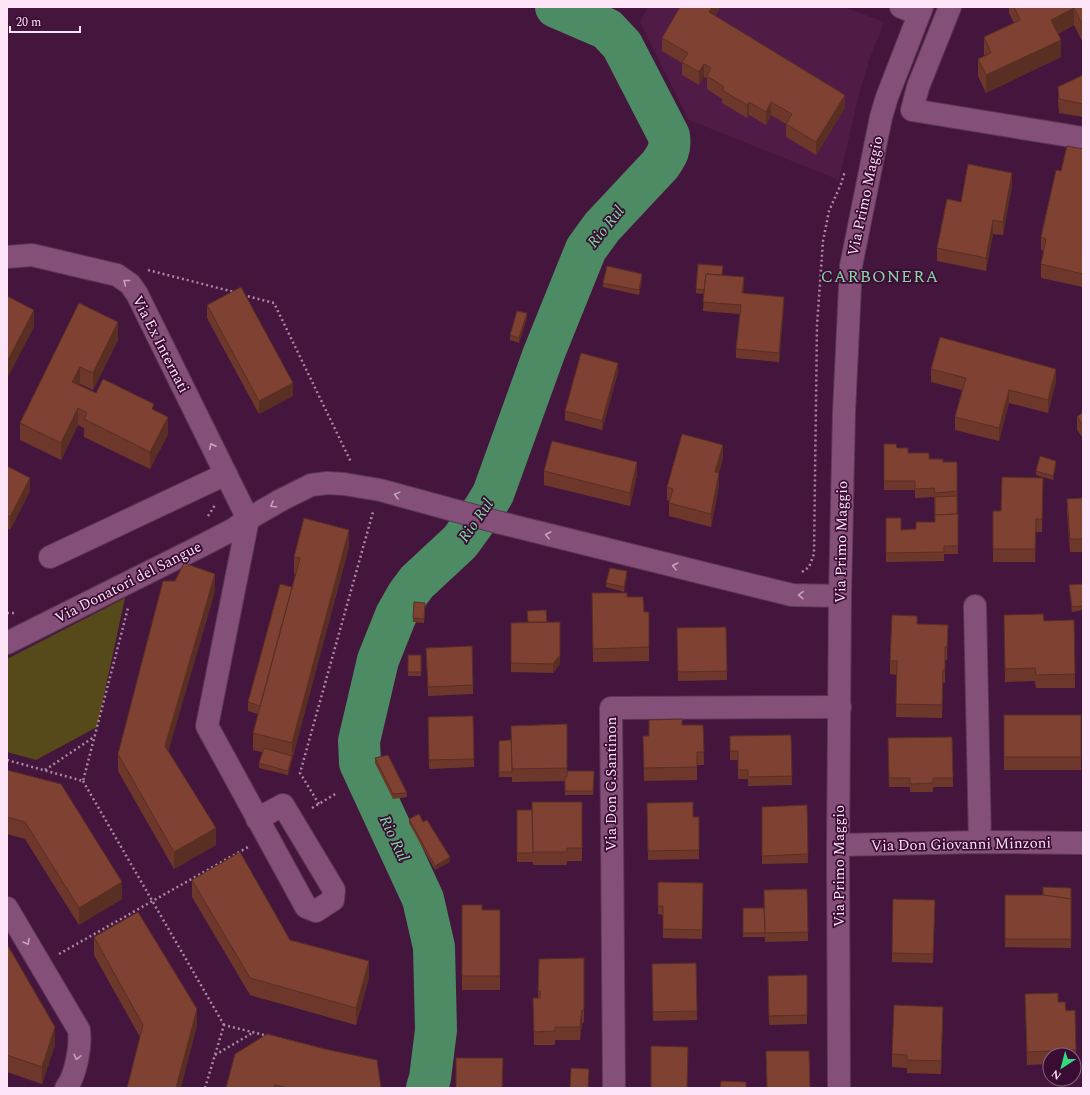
<svg xmlns="http://www.w3.org/2000/svg" width="1090" height="1095" viewBox="0 0 1090 1095" font-family="Spectral,serif">
  <style>
    .built { fill: #511b48 }
    .green { fill: #574a1a }
    .lines { fill: none; stroke-linecap: round; stroke-linejoin: round }
    .river { stroke: #4c8b63; stroke-width: 42 }
    .minor-casing { stroke: #5c3756; stroke-width: 24 }
    .path { stroke: #aa87a3; stroke-width: 2.5; stroke-dasharray: 2 3; stroke-linecap: butt }
    .minor { stroke: #845079; stroke-width: 22 }
    .wall { fill: #6d382b }
    .shaded-wall { fill: #592e23 }
    .building { fill: #7f4132; stroke: #592e23 }
    .oneway { stroke: #c7a2be }
    .labels { text-anchor: middle; stroke-width: 3.5; stroke-linejoin: round; paint-order: stroke }
    .street-label { font-size: 15px; fill: #fde5f7; stroke: #3a0b33 }
    .water-label { font-size: 16px; font-style: italic; fill: #7ed99f; stroke: #3a0b33 }
    .quarter-label { font-size: 17px; letter-spacing: 1px; fill: #8ad3a3; stroke: #3a0b33 }
  </style>
  <rect width="100%" height="100%" fill="#45163d"/>
  <polygon class="built" points="648,7 844,7 884,22 870,58 859,94 839,180 689,120 640,22"/>
  <polygon class="green" points="125,598 97,727 36,760 7,752 7,659"/>
  <g class="lines">
    <path class="river" d="M 427,1088 L 430,1078 L 436,1030 L 434,947 L 423,899 L 360,763 L 359,741 L 378,660 L 396,615 L 408,594 L 417,582 L 460,542 L 484,509 L 493,494 L 544,353 L 586,249 L 602,227 L 660,165 C 667,155 671,149 669,136 L 622,45 L 607,29 L 556,7"/>
    <g class="minor-casing">
      <g id="minor">
        <polyline points="901,7 919,14"/>
        <polyline points="950,7 918,87 912,110 1083,138"/>
        <polyline points="7,257 32,255 117,275 130,284 137,294 248,519"/>
        <polyline points="248,519 207,726 306,907 316,911 333,900 334,890 283,805 257,819"/>
        <polyline points="50,557 226,474"/>
        <polyline points="975,606 980,842"/>
        <polyline points="7,643 203,545 234,529 248,519 281,500 311,485 327,483 344,484 380,490 497,522 792,595 840,596"/>
        <polyline points="839,845 980,842 1083,843"/>
        <path d="M 7,908 L 79,1030 C 81,1045 76,1076 66,1088"/>
        <polyline points="614,1088 611,708 840,707"/>
        <polyline points="839,1088 838,854 840,596 844,412 851,266 881,117 887,97 922,7"/>
      </g>
    </g>
    <g class="path">
      <polyline points="148,270 234,292"/>
      <polyline points="243,295 274,303 351,462"/>
      <polyline points="208,516 215,505"/>
      <polyline points="802,572 809,567 814,554 817,325 823,241 829,211 841,184 845,171"/>
      <polyline points="7,613 14,613"/>
      <polyline points="7,760 83,781 128,608"/>
      <polyline points="45,770 94,737"/>
      <polyline points="83,781 224,1025"/>
      <polyline points="319,804 300,773 373,512"/>
      <polyline points="312,808 337,793"/>
      <polyline points="59,954 248,847"/>
      <polyline points="215,1055 254,1032"/>
      <polyline points="205,1088 224,1025 268,1036"/>
    </g>
    <use href="#minor" class="minor"/>
  </g>
  <g class="wall">
    <polygon points="678,7 720,7 715,16 845,108 816,155 786,137 786,124 771,115 766,125 749,115 747,118 722,103 722,99 707,89 707,78 704,77 699,85 682,75 682,63 662,51 662,38 680,8"/>
    <polygon points="1009,7 1083,7 1083,43 1074,25 1058,34 1061,57 986,93 978,76 978,59 985,56 984,54 984,37 1014,23 1009,13"/>
    <polygon points="1083,75 1083,117 1059,113 1058,100 1058,87"/>
    <polygon points="1083,149 1083,287 1041,278 1041,264 1044,251 1041,250 1041,237 1061,171"/>
    <polygon points="1012,186 1003,235 993,234 986,271 937,261 937,248 961,202"/>
    <polygon points="723,275 744,286 743,293 784,306 779,362 736,358 736,349 740,314 703,311 704,294 696,293 696,289"/>
    <polygon points="642,279 639,295 603,287 603,283"/>
    <polygon points="79,303 118,340 93,390 80,384 79,385 96,393 154,410 168,434 150,469 84,437 84,428 78,425 61,460 20,440 20,423"/>
    <polygon points="207,305 293,396 259,414 207,318"/>
    <polygon points="527,318 519,343 510,340 510,335"/>
    <polygon points="931,369 1056,382 1048,413 1009,403 999,441 955,430 955,417 962,390 931,382"/>
    <polygon points="618,372 602,430 565,420 565,411"/>
    <polygon points="1083,412 1083,438 1077,430 1077,417"/>
    <polygon points="884,444 897,448 908,453 943,462 957,462 958,554 944,554 944,561 886,562 886,518 901,530 916,529 935,522 934,497 915,498 915,490 884,490"/>
    <polygon points="723,458 719,473 719,486 711,527 669,516 669,501 667,500 667,487"/>
    <polygon points="1056,465 1053,480 1036,475 1036,471"/>
    <polygon points="7,466 30,491 10,530 7,528"/>
    <polygon points="544,471 637,475 630,506 544,485"/>
    <polygon points="1043,478 1042,532 1036,532 1035,562 993,562 993,511 1001,511"/>
    <polygon points="1083,498 1083,552 1070,552 1067,512 1067,499"/>
    <polygon points="349,547 288,775 259,768 259,763 262,752 253,750 253,733 258,714 248,711 248,702 292,587 296,574 294,574 294,557"/>
    <polygon points="627,576 624,592 606,587 606,583"/>
    <polygon points="1083,584 1083,610 1072,612 1069,585"/>
    <polygon points="215,591 168,751 216,845 174,869 118,771 118,754"/>
    <polygon points="592,593 627,597 644,612 649,647 649,661 593,662"/>
    <polygon points="425,607 424,623 413,622 413,618"/>
    <polygon points="1004,615 1044,621 1075,674 1075,688 1036,688 1035,681 1005,682"/>
    <polygon points="547,622 560,664 553,673 511,672 511,623"/>
    <polygon points="917,624 948,625 947,660 945,660 945,683 943,683 942,718 896,717 897,675 890,674 890,661"/>
    <polygon points="726,627 727,680 678,681 677,628"/>
    <polygon points="426,648 473,685 473,694 428,696"/>
    <rect x="408" y="655" width="13" height="21"/>
    <rect x="1004" y="715" width="77" height="55"/>
    <polygon points="567,724 567,771 594,771 593,795 565,795 565,781 512,782 512,777 499,777 499,741 511,740 511,726"/>
    <polygon points="682,725 703,725 704,765 697,765 697,780 644,781 643,736 649,736"/>
    <polygon points="428,726 474,759 474,767 429,769"/>
    <polygon points="791,735 792,785 748,786 748,779 738,779 738,760 730,760 730,736"/>
    <polygon points="952,737 953,787 933,787 933,792 910,792 910,787 889,787 888,738"/>
    <polygon points="375,758 407,793 407,797 393,799 375,763"/>
    <polygon points="7,770 122,899 79,925 25,839 7,834"/>
    <polygon points="582,802 582,861 567,861 567,865 533,865 533,862 517,862 517,810 532,810"/>
    <polygon points="647,803 693,817 699,817 699,859 648,860"/>
    <polygon points="807,805 808,863 762,864 762,807"/>
    <polygon points="409,819 423,822 450,862 435,870 409,823"/>
    <polygon points="192,880 290,940 369,978 356,1025 250,995 192,897"/>
    <polygon points="658,882 703,883 702,939 663,938 663,915 658,914"/>
    <polygon points="1071,888 1071,948 1005,947 1005,895 1043,895"/>
    <polygon points="807,889 808,941 765,942 764,890"/>
    <polygon points="462,905 482,910 500,910 500,990 462,990"/>
    <polygon points="743,908 764,908 765,937 743,937"/>
    <polygon points="935,909 933,963 892,962 892,953"/>
    <polygon points="94,937 197,1026 140,1037 94,955"/>
    <polygon points="7,944 55,1045 42,1084 7,1072"/>
    <polygon points="584,958 584,1022 582,1023 580,1040 555,1040 555,1045 534,1045 533,998 538,998 538,991"/>
    <polygon points="696,963 697,1020 653,1021 652,964"/>
    <polygon points="807,975 807,1024 769,1025 768,976"/>
    <polygon points="1025,994 1058,1002 1066,1011 1076,1050 1076,1063 1074,1063 1074,1055 1050,1055 1050,1064 1027,1065"/>
    <polygon points="943,1021 941,1074 907,1073 907,1068 892,1067 892,1054"/>
    <polygon points="235,1054 381,1088 226,1088"/>
  </g>
  <g class="shaded-wall">
    <polygon points="712,7 720,7 709,25 709,12"/>
    <polygon points="1074,8 1074,25 1051,37 1051,20"/>
    <polygon points="1061,40 1061,57 986,93 986,75"/>
    <polygon points="704,64 704,77 699,85 699,72"/>
    <polygon points="845,95 845,108 816,155 816,142"/>
    <polygon points="749,102 749,115 747,118 747,105"/>
    <polygon points="771,102 771,115 766,125 766,112"/>
    <polygon points="1012,173 1012,186 1003,235 1003,222"/>
    <polygon points="993,220 993,234 986,271 986,258"/>
    <polygon points="642,274 642,279 639,295 639,290"/>
    <polygon points="744,277 744,286 742,302 742,293"/>
    <polygon points="784,297 784,306 779,362 779,353"/>
    <polygon points="34,310 34,327 7,379 7,362"/>
    <polygon points="527,313 527,318 519,343 519,338"/>
    <polygon points="118,322 118,340 93,390 93,373"/>
    <polygon points="618,363 618,372 602,430 602,421"/>
    <polygon points="80,367 80,384 72,399 72,382"/>
    <polygon points="1056,369 1056,382 1048,413 1048,400"/>
    <polygon points="293,383 293,396 259,414 259,401"/>
    <polygon points="1009,390 1009,403 999,441 999,428"/>
    <polygon points="78,408 78,425 61,460 61,443"/>
    <polygon points="168,417 168,434 150,469 150,452"/>
    <polygon points="723,445 723,458 715,485 715,472"/>
    <polygon points="1056,461 1056,465 1053,480 1053,476"/>
    <polygon points="637,462 637,475 630,506 630,493"/>
    <polygon points="719,473 719,486 711,527 711,514"/>
    <polygon points="30,478 30,491 10,530 10,517"/>
    <polygon points="349,530 349,547 288,775 288,771 292,756 292,743"/>
    <polygon points="627,571 627,576 624,592 624,587"/>
    <polygon points="215,574 215,591 165,763 165,746"/>
    <polygon points="560,622 560,664 553,673 553,664"/>
    <polygon points="216,828 216,845 174,869 174,852"/>
    <polygon points="450,857 450,862 435,870 435,866"/>
    <polygon points="122,882 122,899 79,925 79,908"/>
    <polygon points="369,961 369,978 356,1025 356,1008"/>
    <polygon points="943,1007 943,1021 941,1074 941,1061"/>
    <polygon points="197,1009 197,1026 181,1088 176,1088"/>
    <polygon points="582,1010 582,1023 580,1040 580,1027"/>
    <polygon points="55,1027 55,1045 42,1084 42,1067"/>
  </g>
  <g class="building">
    <polygon points="680,7 712,7 709,12 845,95 816,142 786,124 792,114 771,102 766,112 749,102 747,105 722,90 724,87 707,76 711,68 704,64 699,72 682,62 688,53 662,38"/>
    <polygon points="1014,7 1083,7 1083,26 1074,8 1051,20 1061,40 986,75 978,59 991,53 984,37 1020,20"/>
    <polygon points="1083,75 1083,104 1059,99 1058,87"/>
    <polygon points="1067,146 1083,149 1083,274 1041,264 1046,239 1041,237 1056,170 1061,171"/>
    <polygon points="968,164 1012,173 1003,222 993,220 986,258 937,248 947,199 961,202"/>
    <polygon points="698,264 723,266 722,275 706,274 704,290 696,289"/>
    <polygon points="607,266 642,274 639,290 603,283"/>
    <polygon points="706,274 744,277 742,293 784,297 779,353 736,349 741,305 703,302"/>
    <polygon points="241,287 293,383 259,401 207,305"/>
    <polygon points="7,296 34,310 7,362"/>
    <polygon points="79,303 118,322 93,373 80,367 72,382 96,393 103,379 154,404 152,409 168,417 150,452 84,419 87,413 78,408 61,443 20,423"/>
    <polygon points="517,311 527,313 519,338 510,335"/>
    <polygon points="940,337 1056,369 1048,400 1009,390 999,428 955,417 966,378 931,369"/>
    <polygon points="581,353 618,363 602,421 565,411"/>
    <polygon points="1083,412 1083,425 1077,417"/>
    <polygon points="682,434 723,445 715,472 719,473 711,514 669,503 673,489 667,487"/>
    <polygon points="552,441 637,462 630,493 544,471"/>
    <polygon points="884,444 896,444 897,448 908,448 908,453 929,453 929,459 943,459 943,462 957,462 957,491 935,493 934,488 915,489 915,481 884,481"/>
    <polygon points="1040,456 1056,461 1053,476 1036,471"/>
    <polygon points="7,466 30,478 10,517 7,515"/>
    <polygon points="1002,477 1043,478 1042,519 1036,519 1035,549 993,549 993,511 1001,511"/>
    <polygon points="957,496 957,514 935,515 935,519 935,497"/>
    <polygon points="1083,498 1083,539 1070,539 1067,499"/>
    <polygon points="958,514 958,546 944,546 944,552 886,553 886,518 901,518 901,530 916,529 916,522 935,522 935,515"/>
    <polygon points="304,518 349,530 292,743 253,733 300,558 294,557"/>
    <polygon points="184,563 215,574 165,746 216,828 174,852 118,754 163,581 175,581"/>
    <polygon points="610,568 627,571 624,587 606,583"/>
    <polygon points="280,584 292,587 260,706 248,702"/>
    <polygon points="1083,584 1083,606 1072,607 1069,585"/>
    <polygon points="592,593 627,593 627,597 643,597 644,612 649,612 649,647 593,649"/>
    <polygon points="414,602 425,603 424,619 413,618"/>
    <polygon points="546,610 547,622 528,622 527,611"/>
    <polygon points="1043,614 1044,621 1074,620 1075,674 1036,675 1035,668 1005,669 1004,615"/>
    <polygon points="892,615 917,616 917,624 948,625 947,647 945,647 945,670 943,670 942,705 896,704 897,661 890,661"/>
    <polygon points="560,622 560,655 553,664 511,663 511,623"/>
    <polygon points="726,627 727,671 678,672 677,628"/>
    <polygon points="472,646 473,685 428,687 426,648"/>
    <rect x="408" y="655" width="13" height="17"/>
    <rect x="1004" y="715" width="77" height="42"/>
    <polygon points="473,716 474,759 429,760 428,717"/>
    <polygon points="682,719 682,725 703,725 704,752 697,752 697,767 644,768 643,736 649,736 649,720"/>
    <polygon points="567,724 567,768 512,769 511,726"/>
    <polygon points="791,735 792,776 748,777 748,770 738,770 738,751 730,751 730,736"/>
    <polygon points="952,737 953,778 933,778 933,783 910,784 910,778 889,778 888,738"/>
    <polygon points="511,740 512,772 499,772 499,741"/>
    <polygon points="264,748 292,756 288,771 259,763"/>
    <polygon points="388,755 407,793 393,794 375,758"/>
    <polygon points="7,770 61,784 122,882 79,908 25,822 7,817"/>
    <polygon points="567,771 594,771 593,791 565,791 565,777 567,777"/>
    <polygon points="532,802 582,802 582,848 567,848 567,852 533,852"/>
    <polygon points="693,802 693,817 699,817 699,850 648,851 647,803"/>
    <polygon points="807,805 808,854 762,856 762,807"/>
    <polygon points="517,810 532,810 533,853 517,853"/>
    <polygon points="419,814 423,822 427,820 450,857 435,866 409,819"/>
    <polygon points="240,852 290,940 369,961 356,1008 250,978 192,880"/>
    <polygon points="658,882 703,883 702,930 663,929 663,906 658,906"/>
    <polygon points="1043,887 1071,888 1071,904 1071,899 1043,895"/>
    <polygon points="807,889 808,932 765,933 764,890"/>
    <polygon points="1005,895 1043,895 1071,899 1071,939 1005,939"/>
    <polygon points="893,899 935,900 933,954 892,953"/>
    <polygon points="462,905 482,905 482,910 500,910 500,976 462,976"/>
    <polygon points="743,908 764,908 765,933 743,933"/>
    <polygon points="138,912 197,1009 176,1088 127,1088 143,1025 94,937"/>
    <polygon points="7,944 55,1027 42,1067 7,1055"/>
    <polygon points="584,958 584,1009 582,1010 580,1027 555,1027 555,1031 534,1032 533,998 540,998 540,991 538,991 539,959"/>
    <polygon points="696,963 697,1011 653,1012 652,964"/>
    <polygon points="807,975 807,1015 769,1016 768,976"/>
    <polygon points="1058,993 1058,1002 1065,1002 1066,1011 1075,1010 1076,1050 1027,1052 1025,994"/>
    <polygon points="894,1005 943,1007 941,1061 907,1060 907,1055 892,1054"/>
    <polygon points="267,1034 325,1049 377,1060 381,1088 290,1088 275,1085 274,1088 226,1088 235,1054"/>
    <polygon points="651,1046 688,1047 687,1088 651,1088"/>
    <polygon points="766,1051 809,1051 810,1088 767,1088"/>
    <polygon points="456,1058 503,1058 502,1088 456,1088"/>
    <polygon points="571,1068 589,1069 588,1088 570,1088"/>
    <polygon points="721,1081 746,1082 746,1088 720,1088"/>
  </g>
  <defs><path id="oneway-chevron" d="M-2-3.5L2.5 0L-2 3.5" fill="none" stroke-width="1.6" stroke-linecap="round" stroke-linejoin="round"/></defs>
  <g class="oneway">
    <use href="#oneway-chevron" transform="translate(126 282) rotate(-142)"/>
    <use href="#oneway-chevron" transform="translate(212 446) rotate(-116)"/>
    <use href="#oneway-chevron" transform="translate(397 495) rotate(-165)"/>
    <use href="#oneway-chevron" transform="translate(273 505) rotate(150)"/>
    <use href="#oneway-chevron" transform="translate(548 535) rotate(-166)"/>
    <use href="#oneway-chevron" transform="translate(675 566) rotate(-166)"/>
    <use href="#oneway-chevron" transform="translate(801 595) rotate(-179)"/>
    <use href="#oneway-chevron" transform="translate(27 942) rotate(59)"/>
    <use href="#oneway-chevron" transform="translate(77 1057) rotate(103)"/>
  </g>
  <g class="labels">
    <g class="street-label">
      <text transform="translate(865 196) rotate(-78)" y="5">Via Primo Maggio</text>
      <text transform="translate(161 344) rotate(63)" y="5">Via Ex Internati</text>
      <text transform="translate(841 542) rotate(-89)" y="5">Via Primo Maggio</text>
      <text transform="translate(128 582) rotate(-27)" y="5">Via Donatori del Sangue</text>
      <text transform="translate(611 784) rotate(-90)" y="5">Via Don G.Santinon</text>
      <text transform="translate(961 844) rotate(-1)" y="5">Via Don Giovanni Minzoni</text>
      <text transform="translate(839 866) rotate(-90)" y="5">Via Primo Maggio</text>
    </g>
    <g class="water-label">
      <text transform="translate(605 226) rotate(-51)" y="6">Rio Rul</text>
      <text transform="translate(475 520) rotate(-55)" y="6">Rio Rul</text>
      <text transform="translate(395 838) rotate(65)" y="6">Rio Rul</text>
    </g>
    <g class="quarter-label">
      <text x="880" y="282">CARBONERA</text>
    </g>
  </g>
  <rect width="1090" height="1095" fill="none" stroke="#fde5f7" stroke-width="16"/>
  <g transform="translate(1062 1067) rotate(216)"><circle r="19" fill="#3a0b33" stroke="#886281"/>
  <path d="M0-3L7 15L0 10L-7 15Z" fill="#33d881"/>
  <text y="-6" font-size="11" font-weight="bold" text-anchor="middle" fill="#fde5f7">N</text>
  </g>
  <path d="M10 26v6h70v-6" fill="none" stroke="#fde5f7" stroke-width="2"/>
  <text x="16" y="26" font-size="12" fill="#fde5f7" stroke="#3a0b33" stroke-width="3" paint-order="stroke">20 m</text>
</svg>
